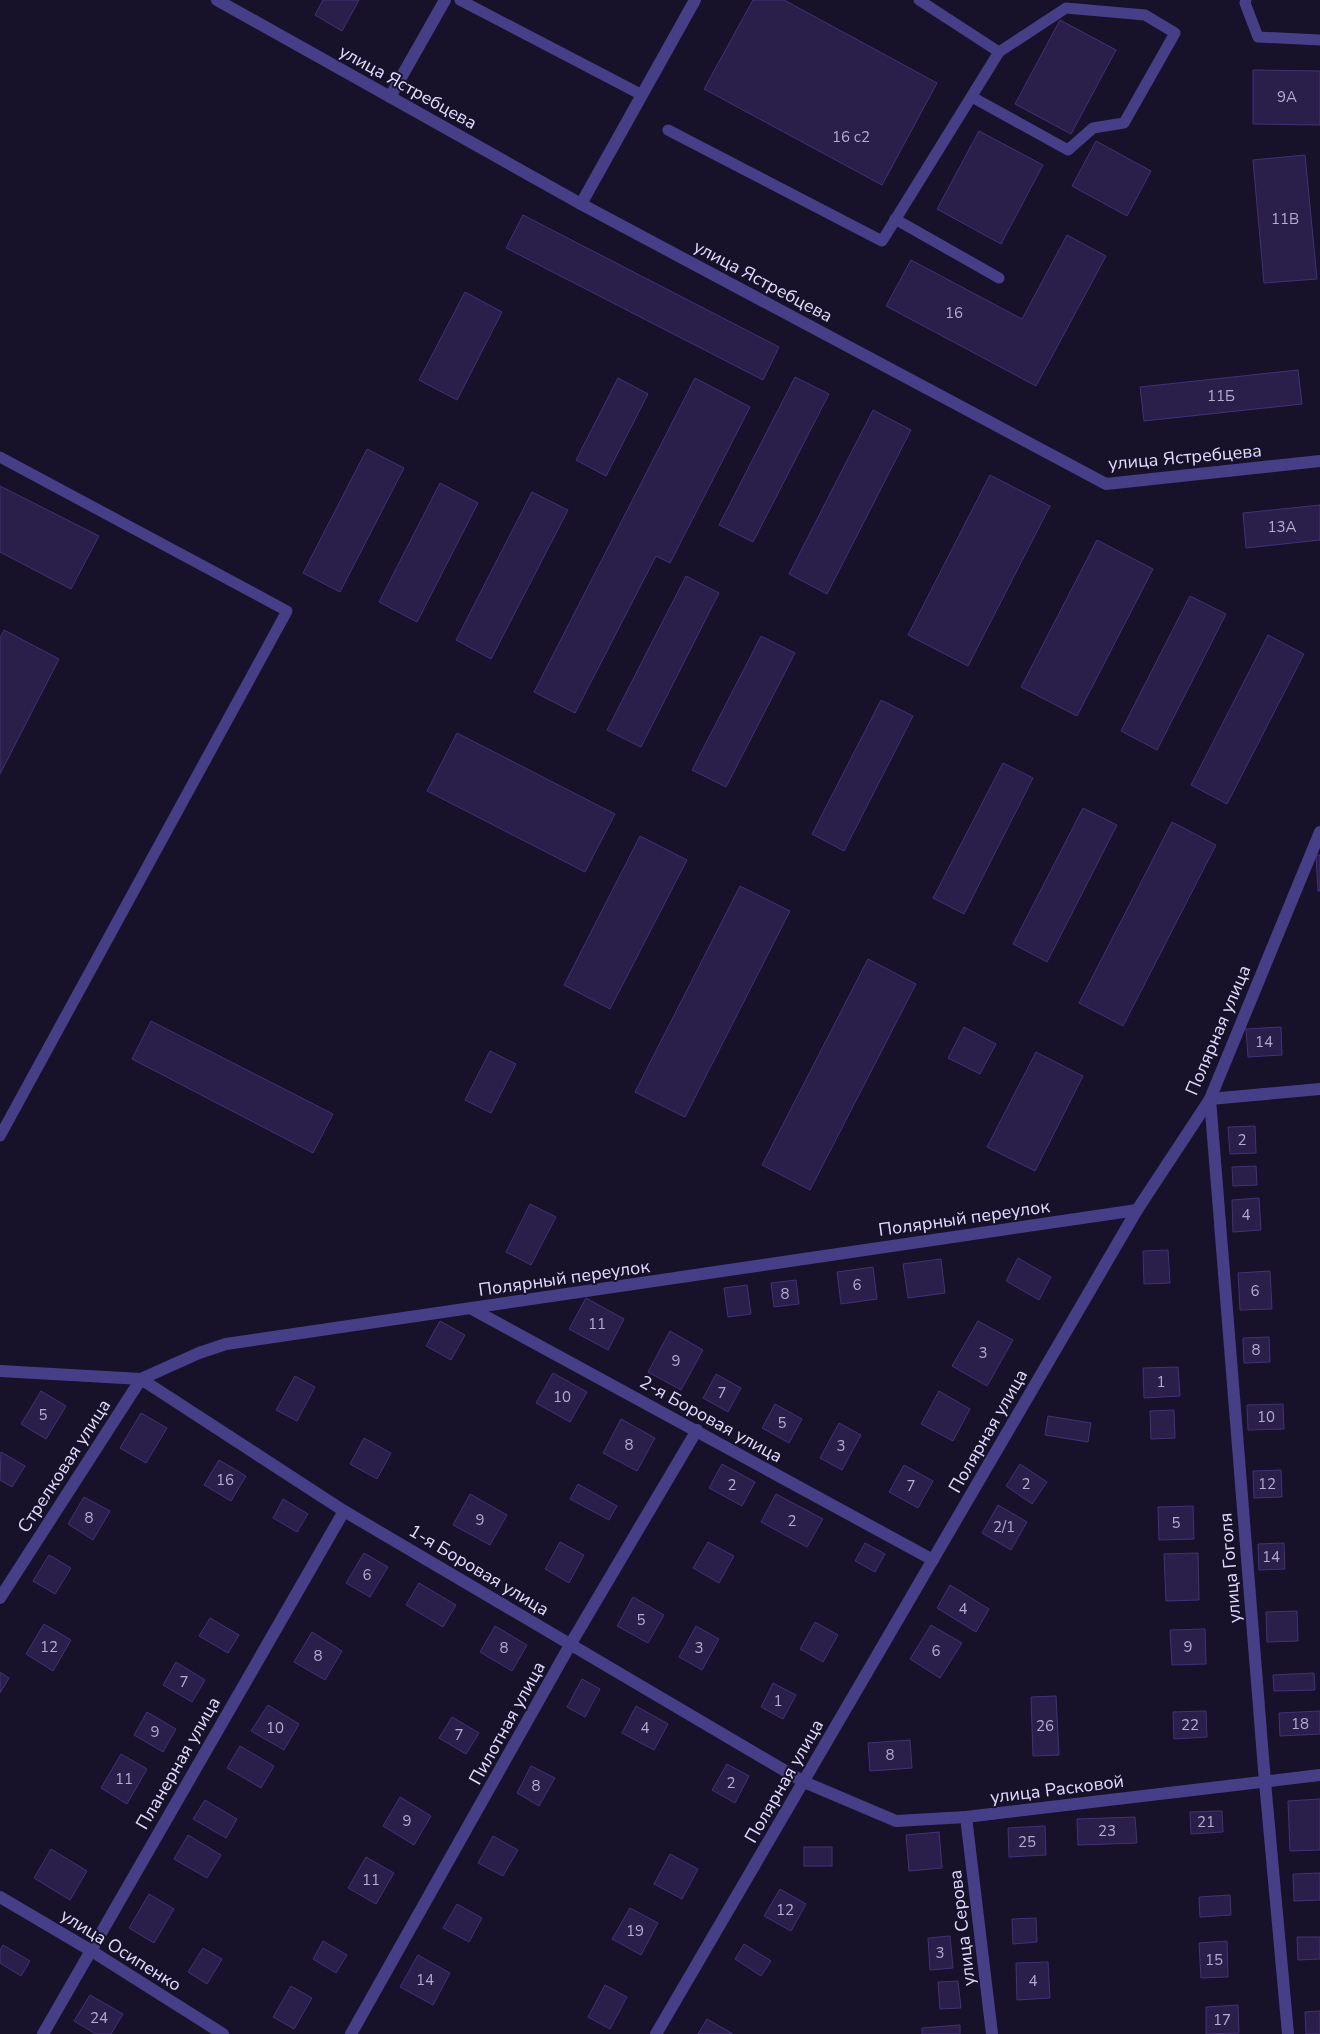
<svg xmlns="http://www.w3.org/2000/svg" width="1320" height="2034" viewBox="0 0 1320 2034" font-family="'Nunito Sans',sans-serif">
  <style>
    .building { fill: #2a1e4a; stroke: #433176 }
    .lines { fill: none; stroke-linecap: round; stroke-linejoin: round }
    .lane { stroke: #463e87; stroke-width: 11 }
    .street { stroke: #463e87; stroke-width: 12 }
    .labels { text-anchor: middle; stroke-width: 4; stroke-linejoin: round; paint-order: stroke }
    .number-label { font-size: 15px; fill: #b4acd1 }
    .street-label { font-size: 18px; fill: #e2dcfe; stroke: #17122a }
  </style>
  <rect width="100%" height="100%" fill="#17122a"/>
  <g class="building">
    <polygon points="323,0 359,0 342,31 315,15"/>
    <polygon points="753,0 784,0 937,83 882,185 704,89"/>
    <polygon points="1060,20 1116,50 1071,134 1015,104"/>
    <polygon points="1253,70 1320,71 1320,125 1253,124"/>
    <polygon points="979,131 1043,165 1001,244 937,209"/>
    <polygon points="1096,141 1151,171 1127,216 1072,186"/>
    <polygon points="1305,155 1317,279 1264,283 1253,160"/>
    <polygon points="523,215 779,347 763,380 506,248"/>
    <polygon points="1067,235 1106,256 1036,386 886,306 911,260 1022,319"/>
    <polygon points="465,292 502,312 457,400 419,380"/>
    <polygon points="1298,370 1302,404 1144,421 1140,387"/>
    <polygon points="795,377 829,394 753,542 719,525"/>
    <polygon points="618,378 648,394 606,476 576,460"/>
    <polygon points="695,378 750,407 670,563 656,556 575,713 534,692"/>
    <polygon points="873,410 911,430 827,594 789,574"/>
    <polygon points="367,449 404,468 340,592 303,573"/>
    <polygon points="990,475 1050,506 968,666 908,635"/>
    <polygon points="440,483 478,503 417,622 379,602"/>
    <polygon points="0,486 99,536 71,589 0,552"/>
    <polygon points="532,492 568,510 491,659 456,640"/>
    <polygon points="1320,505 1320,540 1246,548 1243,513"/>
    <polygon points="1097,540 1153,569 1077,716 1021,687"/>
    <polygon points="686,576 719,593 641,747 607,730"/>
    <polygon points="1190,596 1226,614 1157,750 1121,731"/>
    <polygon points="4,630 59,659 0,774 0,638"/>
    <polygon points="1268,635 1304,654 1227,804 1191,785"/>
    <polygon points="761,636 795,653 726,787 692,770"/>
    <polygon points="881,700 913,716 844,851 812,834"/>
    <polygon points="457,733 615,814 585,872 427,791"/>
    <polygon points="1003,763 1033,778 964,914 933,898"/>
    <polygon points="1083,808 1117,825 1047,962 1013,944"/>
    <polygon points="1172,822 1216,845 1123,1026 1079,1003"/>
    <polygon points="640,836 687,860 610,1009 564,985"/>
    <polygon points="1316,855 1320,855 1320,891 1318,891"/>
    <polygon points="740,886 790,911 685,1117 635,1092"/>
    <polygon points="868,959 916,984 810,1190 762,1165"/>
    <polygon points="151,1021 333,1114 313,1153 132,1059"/>
    <polygon points="964,1027 996,1044 980,1074 948,1058"/>
    <polygon points="1281,1027 1282,1055 1248,1057 1246,1029"/>
    <polygon points="490,1051 516,1064 491,1113 465,1100"/>
    <polygon points="1036,1052 1083,1076 1035,1171 987,1147"/>
    <polygon points="1255,1126 1256,1153 1230,1154 1228,1127"/>
    <polygon points="1256,1166 1257,1185 1233,1186 1232,1167"/>
    <polygon points="1259,1198 1261,1230 1233,1232 1232,1200"/>
    <polygon points="530,1204 556,1217 531,1265 506,1252"/>
    <polygon points="1168,1250 1170,1283 1144,1284 1143,1251"/>
    <polygon points="1018,1258 1051,1277 1039,1300 1006,1281"/>
    <polygon points="941,1259 945,1293 908,1298 903,1264"/>
    <polygon points="873,1267 877,1299 841,1304 837,1272"/>
    <polygon points="1270,1271 1272,1309 1240,1310 1238,1273"/>
    <polygon points="796,1280 799,1304 774,1307 771,1283"/>
    <polygon points="747,1285 751,1314 728,1317 724,1288"/>
    <polygon points="586,1298 624,1319 608,1350 569,1329"/>
    <polygon points="440,1321 465,1335 451,1360 426,1346"/>
    <polygon points="978,1321 1013,1340 987,1386 952,1366"/>
    <polygon points="670,1331 703,1350 681,1390 648,1372"/>
    <polygon points="1269,1337 1270,1362 1244,1363 1243,1338"/>
    <polygon points="1178,1367 1180,1396 1144,1398 1143,1368"/>
    <polygon points="553,1373 587,1392 570,1422 536,1403"/>
    <polygon points="716,1374 741,1388 728,1412 703,1398"/>
    <polygon points="295,1376 315,1387 297,1421 276,1410"/>
    <polygon points="41,1391 66,1406 46,1439 21,1424"/>
    <polygon points="939,1391 970,1409 953,1441 921,1424"/>
    <polygon points="775,1404 802,1419 789,1443 762,1428"/>
    <polygon points="1283,1404 1284,1429 1248,1430 1247,1405"/>
    <polygon points="1174,1410 1175,1438 1151,1439 1150,1411"/>
    <polygon points="141,1413 167,1428 146,1463 120,1448"/>
    <polygon points="1048,1416 1091,1423 1088,1442 1045,1435"/>
    <polygon points="621,1419 655,1438 637,1471 603,1453"/>
    <polygon points="839,1423 861,1435 842,1470 820,1458"/>
    <polygon points="364,1438 391,1453 377,1479 350,1464"/>
    <polygon points="1,1452 25,1466 12,1487 0,1480"/>
    <polygon points="219,1460 246,1476 231,1501 204,1485"/>
    <polygon points="722,1464 755,1482 742,1506 709,1488"/>
    <polygon points="1020,1464 1047,1482 1032,1504 1006,1486"/>
    <polygon points="904,1465 933,1481 918,1508 889,1492"/>
    <polygon points="1281,1470 1282,1497 1254,1498 1253,1471"/>
    <polygon points="578,1484 617,1506 609,1520 570,1499"/>
    <polygon points="470,1494 507,1515 490,1545 453,1525"/>
    <polygon points="776,1494 823,1519 807,1547 761,1522"/>
    <polygon points="84,1497 110,1511 93,1540 68,1524"/>
    <polygon points="283,1499 308,1514 297,1532 273,1518"/>
    <polygon points="998,1505 1027,1522 1011,1550 982,1533"/>
    <polygon points="1193,1506 1194,1539 1159,1540 1158,1507"/>
    <polygon points="560,1542 584,1555 569,1583 545,1569"/>
    <polygon points="708,1542 734,1556 719,1583 693,1568"/>
    <polygon points="865,1543 885,1554 875,1572 855,1561"/>
    <polygon points="1284,1543 1285,1569 1259,1570 1258,1544"/>
    <polygon points="364,1553 388,1567 370,1597 346,1583"/>
    <polygon points="1198,1553 1199,1600 1166,1601 1164,1554"/>
    <polygon points="49,1555 71,1568 55,1594 33,1581"/>
    <polygon points="419,1583 456,1605 443,1627 406,1605"/>
    <polygon points="950,1585 989,1609 976,1632 937,1608"/>
    <polygon points="633,1597 664,1615 648,1643 617,1626"/>
    <polygon points="1297,1611 1298,1641 1267,1642 1266,1612"/>
    <polygon points="210,1618 239,1635 228,1653 199,1636"/>
    <polygon points="815,1622 838,1635 823,1662 800,1649"/>
    <polygon points="44,1624 71,1640 53,1671 26,1654"/>
    <polygon points="931,1625 962,1643 940,1678 910,1659"/>
    <polygon points="495,1626 527,1645 512,1671 480,1652"/>
    <polygon points="696,1626 719,1639 702,1670 679,1657"/>
    <polygon points="1205,1629 1206,1664 1172,1665 1170,1630"/>
    <polygon points="312,1632 342,1651 325,1680 294,1662"/>
    <polygon points="176,1662 205,1680 192,1702 163,1685"/>
    <polygon points="0,1672 9,1678 0,1693"/>
    <polygon points="1314,1673 1315,1690 1274,1691 1273,1675"/>
    <polygon points="582,1679 600,1689 585,1717 567,1707"/>
    <polygon points="773,1683 796,1695 783,1719 761,1707"/>
    <polygon points="1056,1696 1059,1755 1033,1756 1031,1697"/>
    <polygon points="268,1705 299,1724 284,1750 251,1731"/>
    <polygon points="636,1706 668,1724 654,1750 622,1733"/>
    <polygon points="1206,1711 1207,1737 1174,1739 1173,1712"/>
    <polygon points="1320,1711 1320,1734 1280,1736 1279,1713"/>
    <polygon points="147,1712 176,1729 163,1752 134,1735"/>
    <polygon points="452,1717 479,1733 466,1754 439,1738"/>
    <polygon points="910,1740 912,1768 870,1771 868,1743"/>
    <polygon points="240,1746 274,1766 261,1788 227,1768"/>
    <polygon points="121,1754 147,1769 127,1804 101,1788"/>
    <polygon points="727,1764 749,1776 735,1803 712,1790"/>
    <polygon points="531,1766 555,1778 539,1806 517,1793"/>
    <polygon points="400,1797 431,1816 414,1845 383,1826"/>
    <polygon points="1320,1799 1320,1850 1290,1851 1288,1801"/>
    <polygon points="205,1800 237,1819 226,1838 193,1819"/>
    <polygon points="1222,1811 1223,1832 1191,1834 1190,1812"/>
    <polygon points="1135,1817 1137,1843 1078,1845 1077,1819"/>
    <polygon points="1045,1826 1046,1855 1009,1857 1008,1828"/>
    <polygon points="939,1832 942,1868 909,1871 906,1835"/>
    <polygon points="188,1835 221,1855 207,1878 174,1859"/>
    <polygon points="493,1836 518,1850 503,1876 478,1863"/>
    <rect x="804" y="1847" width="28" height="19"/>
    <polygon points="51,1849 87,1871 70,1900 34,1878"/>
    <polygon points="670,1854 698,1869 682,1899 654,1884"/>
    <polygon points="366,1857 394,1873 376,1904 348,1888"/>
    <polygon points="1320,1873 1320,1900 1294,1901 1293,1874"/>
    <polygon points="780,1889 806,1904 791,1931 764,1916"/>
    <polygon points="149,1894 174,1909 154,1943 129,1928"/>
    <polygon points="1230,1895 1231,1915 1200,1917 1199,1897"/>
    <polygon points="457,1904 482,1918 469,1942 443,1928"/>
    <polygon points="630,1908 658,1923 641,1955 612,1939"/>
    <polygon points="1036,1918 1037,1942 1013,1944 1012,1919"/>
    <polygon points="950,1936 953,1968 930,1970 928,1938"/>
    <polygon points="1297,1937 1320,1937 1320,1959 1298,1960"/>
    <polygon points="323,1941 347,1955 336,1973 313,1959"/>
    <polygon points="1227,1941 1228,1977 1201,1978 1199,1943"/>
    <polygon points="744,1944 771,1961 761,1976 735,1959"/>
    <polygon points="3,1945 30,1961 21,1976 0,1963 0,1950"/>
    <polygon points="203,1948 222,1959 207,1984 188,1972"/>
    <polygon points="418,1955 450,1973 433,2005 400,1987"/>
    <polygon points="1048,1962 1050,1998 1017,2000 1016,1963"/>
    <polygon points="958,1981 961,2008 940,2009 938,1982"/>
    <polygon points="605,1985 627,1997 610,2029 588,2017"/>
    <polygon points="291,1986 312,1998 294,2029 273,2017"/>
    <polygon points="90,1995 123,2014 111,2034 96,2034 74,2021"/>
    <polygon points="1238,2005 1239,2033 1206,2034 1206,2007"/>
    <polygon points="1320,2011 1320,2034 1306,2034 1305,2012"/>
    <polygon points="707,2019 733,2034 698,2034"/>
    <polygon points="960,2025 960,2034 922,2034 922,2028"/>
  </g>
  <g class="lines">
    <g class="lane">
      <polyline points="460,0 642,95"/>
      <polyline points="1246,0 1245,3 1258,37 1320,40"/>
      <polyline points="972,97 1068,150 1093,128 1124,123 1175,33 1145,15 1066,8 999,52"/>
      <polyline points="668,130 882,241 999,52 919,0"/>
      <polyline points="895,219 999,278"/>
      <polyline points="0,457 287,611 0,1136"/>
    </g>
    <g class="street">
      <polyline points="217,0 581,204 1106,484 1320,461"/>
      <polyline points="390,97 445,0"/>
      <polyline points="581,204 695,0"/>
      <polyline points="472,1309 933,1560"/>
      <polyline points="0,1371 141,1379 199,1353 226,1344 1137,1210"/>
      <polyline points="0,1598 141,1379 344,1511 804,1782 896,1821 966,1817 1320,1775"/>
      <polyline points="966,1817 992,2034"/>
      <polyline points="0,1897 90,1950 223,2034"/>
      <polyline points="43,2034 344,1511"/>
      <polyline points="351,2034 570,1645 697,1430"/>
      <polyline points="656,2034 1137,1210 1210,1099 1320,832"/>
      <polyline points="1288,2034 1265,1782 1210,1099 1320,1089"/>
    </g>
  </g>
  <g class="labels">
    <g class="number-label">
      <text x="1287" y="102">9А</text>
      <text x="851" y="142">16 с2</text>
      <text x="1285" y="224">11В</text>
      <text x="954" y="318">16</text>
      <text x="1221" y="401">11Б</text>
      <text x="1282" y="532">13А</text>
      <text x="1264" y="1047">14</text>
      <text x="1242" y="1145">2</text>
      <text x="1246" y="1220">4</text>
      <text x="857" y="1290">6</text>
      <text x="1255" y="1296">6</text>
      <text x="785" y="1299">8</text>
      <text x="597" y="1329">11</text>
      <text x="1256" y="1355">8</text>
      <text x="983" y="1358">3</text>
      <text x="676" y="1366">9</text>
      <text x="1161" y="1387">1</text>
      <text x="722" y="1398">7</text>
      <text x="562" y="1402">10</text>
      <text x="43" y="1420">5</text>
      <text x="1266" y="1422">10</text>
      <text x="782" y="1428">5</text>
      <text x="629" y="1450">8</text>
      <text x="841" y="1451">3</text>
      <text x="225" y="1485">16</text>
      <text x="1026" y="1489">2</text>
      <text x="1267" y="1489">12</text>
      <text x="732" y="1490">2</text>
      <text x="911" y="1491">7</text>
      <text x="89" y="1523">8</text>
      <text x="480" y="1525">9</text>
      <text x="792" y="1526">2</text>
      <text x="1176" y="1528">5</text>
      <text x="1004" y="1532">2/1</text>
      <text x="1271" y="1562">14</text>
      <text x="367" y="1580">6</text>
      <text x="963" y="1614">4</text>
      <text x="641" y="1625">5</text>
      <text x="49" y="1652">12</text>
      <text x="1188" y="1652">9</text>
      <text x="504" y="1653">8</text>
      <text x="699" y="1653">3</text>
      <text x="936" y="1656">6</text>
      <text x="318" y="1661">8</text>
      <text x="184" y="1687">7</text>
      <text x="778" y="1706">1</text>
      <text x="1300" y="1729">18</text>
      <text x="1190" y="1730">22</text>
      <text x="1045" y="1731">26</text>
      <text x="275" y="1733">10</text>
      <text x="645" y="1733">4</text>
      <text x="155" y="1737">9</text>
      <text x="459" y="1740">7</text>
      <text x="890" y="1760">8</text>
      <text x="124" y="1784">11</text>
      <text x="731" y="1788">2</text>
      <text x="536" y="1791">8</text>
      <text x="407" y="1826">9</text>
      <text x="1206" y="1827">21</text>
      <text x="1107" y="1836">23</text>
      <text x="1027" y="1847">25</text>
      <text x="371" y="1885">11</text>
      <text x="785" y="1915">12</text>
      <text x="635" y="1936">19</text>
      <text x="940" y="1958">3</text>
      <text x="1214" y="1965">15</text>
      <text x="425" y="1985">14</text>
      <text x="1033" y="1986">4</text>
      <text x="99" y="2023">24</text>
      <text x="1222" y="2025">17</text>
    </g>
    <g class="street-label">
      <text transform="translate(408 87) rotate(29)" y="6">улица Ястребцева</text>
      <text transform="translate(763 281) rotate(28)" y="6">улица Ястребцева</text>
      <text transform="translate(1185 457) rotate(-5)" y="6">улица Ястребцева</text>
      <text transform="translate(1218 1030) rotate(-67)" y="6">Полярная улица</text>
      <text transform="translate(964 1218) rotate(-8)" y="6">Полярный переулок</text>
      <text transform="translate(564 1278) rotate(-8)" y="6">Полярный переулок</text>
      <text transform="translate(711 1419) rotate(29)" y="6">2-я Боровая улица</text>
      <text transform="translate(988 1431) rotate(-60)" y="6">Полярная улица</text>
      <text transform="translate(64 1466) rotate(-57)" y="6">Стрелковая улица</text>
      <text transform="translate(1230 1568) rotate(-95)" y="6">улица Гоголя</text>
      <text transform="translate(479 1570) rotate(31)" y="6">1-я Боровая улица</text>
      <text transform="translate(507 1723) rotate(-61)" y="6">Пилотная улица</text>
      <text transform="translate(178 1763) rotate(-60)" y="6">Планерная улица</text>
      <text transform="translate(784 1781) rotate(-60)" y="6">Полярная улица</text>
      <text transform="translate(1057 1789) rotate(-7)" y="6">улица Расковой</text>
      <text transform="translate(962 1928) rotate(-97)" y="6">улица Серова</text>
      <text transform="translate(121 1950) rotate(32)" y="6">улица Осипенко</text>
    </g>
  </g>
</svg>
